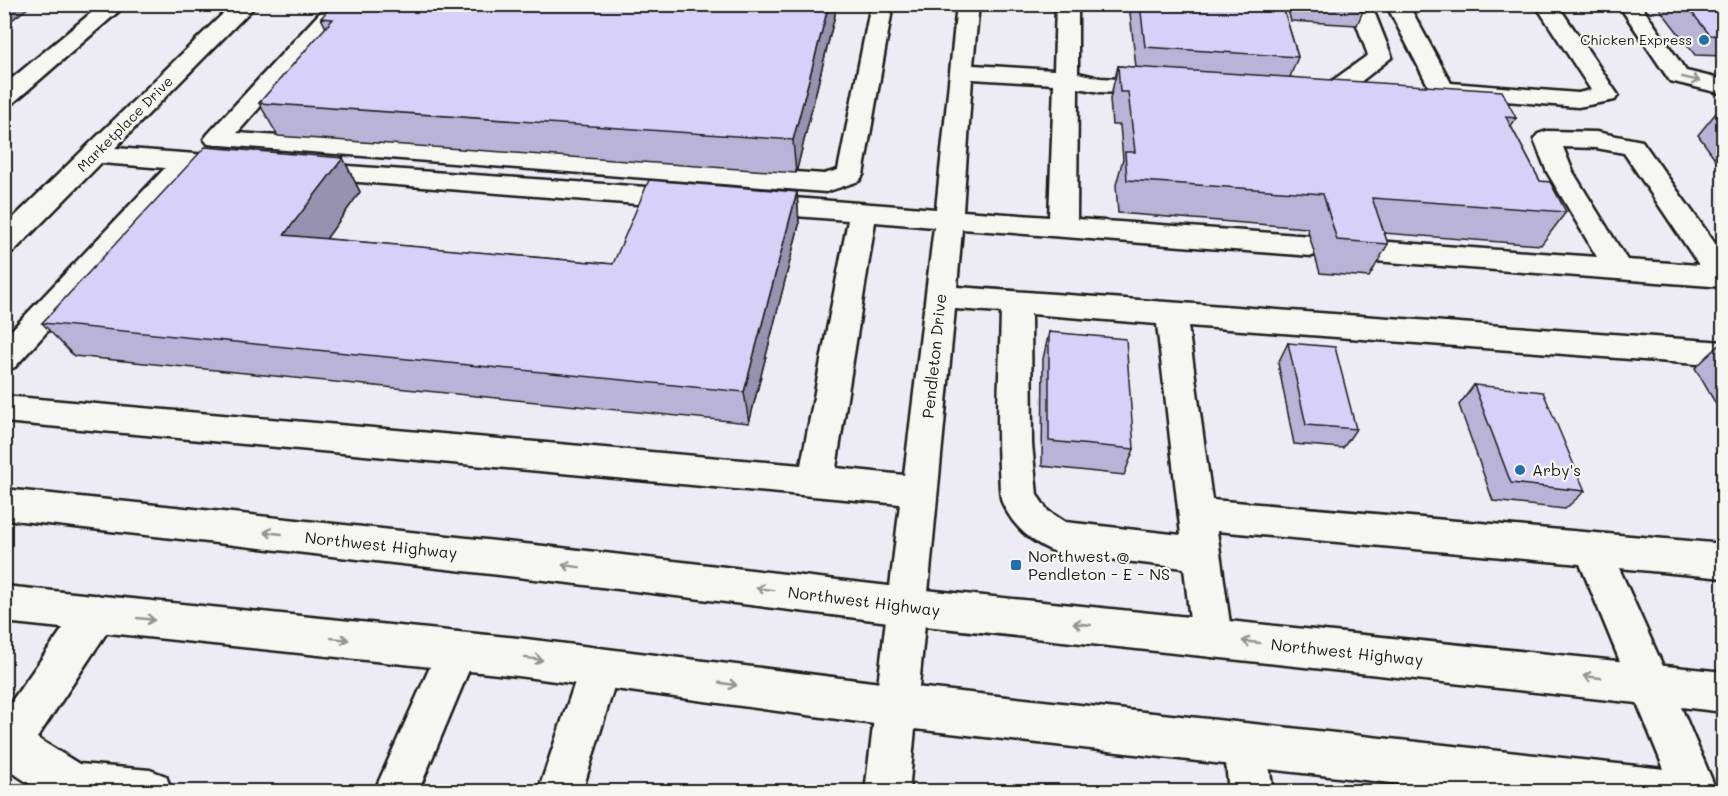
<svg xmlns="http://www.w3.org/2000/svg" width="1728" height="796" viewBox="0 0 1728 796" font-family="Mali,sans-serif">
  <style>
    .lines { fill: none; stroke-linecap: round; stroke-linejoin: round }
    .minor-casing { stroke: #1c1c1c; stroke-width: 5 }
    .major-casing { stroke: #1c1c1c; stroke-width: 5 }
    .minor { fill: #f6f6f2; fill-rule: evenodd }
    .major { fill: #f6f6f2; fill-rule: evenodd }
    .wall { fill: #b9b4d7; stroke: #1c1c1c; stroke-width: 1.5 }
    .shaded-wall { fill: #9692af; stroke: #1c1c1c; stroke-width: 1.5 }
    .building { fill: #d7d1fa; stroke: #1c1c1c; stroke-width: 1.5 }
    .oneway { stroke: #949492 }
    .poi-dot { fill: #1f6fb2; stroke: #f6f6f2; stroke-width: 2 }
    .labels { text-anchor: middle; stroke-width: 4.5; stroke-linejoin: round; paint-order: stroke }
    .far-poi-label { font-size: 14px; fill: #1c1c1c; stroke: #f6f6f2; text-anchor: end }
    .far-street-label { font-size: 14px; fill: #1c1c1c; stroke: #f6f6f2 }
    .street-label { font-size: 16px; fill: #1c1c1c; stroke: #f6f6f2 }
    .poi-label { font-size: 16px; fill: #1c1c1c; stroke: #f6f6f2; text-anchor: start }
  </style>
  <rect width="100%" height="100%" fill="#edebf4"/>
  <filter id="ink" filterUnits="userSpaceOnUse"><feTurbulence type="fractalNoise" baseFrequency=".0167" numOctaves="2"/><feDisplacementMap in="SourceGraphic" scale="12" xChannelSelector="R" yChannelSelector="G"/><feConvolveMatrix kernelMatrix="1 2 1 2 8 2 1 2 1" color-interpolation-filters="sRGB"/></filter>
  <g filter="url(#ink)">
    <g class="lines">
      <g class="minor-casing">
        <g id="minor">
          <polygon points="102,4 127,4 13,103 4,105 4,85"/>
          <polygon points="233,4 257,4 115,148 236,157 245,159 249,165 245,171 236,173 193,170 15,367 4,371 4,338 165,168 101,163 14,251 4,254 4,227"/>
          <polygon points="328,4 351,4 237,133 824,174 838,170 871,4 893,4 863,175 859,181 826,192 208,144 204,139 208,134"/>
          <path d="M 957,4 L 979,4 L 973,65 L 1054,70 L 1056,4 L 1078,4 L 1078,73 L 1100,78 L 1158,81 L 1167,83 L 1170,88 L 1167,93 L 1158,95 L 1100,92 L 1078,88 L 1077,219 L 1312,236 L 1322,239 L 1326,246 L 1322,253 L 1312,256 L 962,229 L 957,287 L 1724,342 L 1724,366 L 1188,326 L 1212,500 L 1724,544 L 1724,578 L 1619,568 L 1671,684 L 1665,698 L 1650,704 L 1635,698 L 1580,564 L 1217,531 L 1232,638 L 1226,651 L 1212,657 L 1198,651 L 1192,638 L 1184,568 L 1058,553 C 1033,544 1013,527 1002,502 C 999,492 1000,479 999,469 C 996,417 1000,365 1001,312 L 955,309 L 909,792 L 865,792 L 900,504 L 4,422 L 4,396 L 801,465 L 848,220 L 754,213 L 744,210 L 740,204 L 744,198 L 754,195 L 936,209 ZM 972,79 L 1054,84 L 1049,217 L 963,211 ZM 875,222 L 934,227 L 904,475 L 836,468 ZM 1031,314 L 1157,324 L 1181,535 L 1065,522 L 1048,511 L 1037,495 L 1032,444 Z"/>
          <polygon points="1349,4 1371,4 1392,57 1335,102 1326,104 1299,101 1296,96 1299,91 1321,89 1368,55"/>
          <polygon points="1386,4 1408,4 1451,83 1578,93 1591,90 1535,4 1557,4 1618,95 1615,100 1578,107 1433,95"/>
          <polygon points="1618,4 1640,4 1686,71 1724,80 1724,94 1670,81"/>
          <path d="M 1547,131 L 1596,132 L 1642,141 L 1724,256 L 1724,287 L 1361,260 L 1351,257 L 1347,250 L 1351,243 L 1361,240 L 1597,257 L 1547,172 L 1534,139 L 1538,134 ZM 1563,147 L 1596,148 L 1624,153 L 1699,265 L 1627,260 L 1573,172 Z"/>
          <polygon points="305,163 688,190 698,193 702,199 698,205 688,208 296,177 292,171 296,165"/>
          <polygon points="97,595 111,600 117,613 111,626 37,738 79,764 150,770 166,776 172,792 42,792 4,767 4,712 83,600"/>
          <polygon points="457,632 471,638 477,651 418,792 374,792 443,638"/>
          <polygon points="600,648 614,653 620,667 582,792 538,792 580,667 586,653"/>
          <polygon points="1245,724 1260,730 1266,745 1273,792 1229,792 1224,745 1230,730"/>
        </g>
      </g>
      <g class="major-casing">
        <polygon id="major" points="4,489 544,546 906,588 1724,672 1724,712 1681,707 1717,792 1471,792 897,727 518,676 4,622 4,586 518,638 897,685 1664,769 1637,703 906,624 544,580 4,519"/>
      </g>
      <use href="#minor" class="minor"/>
      <use href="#major" class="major"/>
    </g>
    <g class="wall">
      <polygon points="1129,4 1366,4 1357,25 1291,21 1287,7 1283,7 1298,57 1290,77 1516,118 1511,126 1540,181 1566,212 1541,245 1384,233 1388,244 1369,277 1320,273 1307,228 1118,213 1116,185 1123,159 1120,125 1112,125 1110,99 1118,66 1136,67"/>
      <polygon points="1656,4 1724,4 1724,56 1695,55"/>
      <polygon points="835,15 796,173 278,136 259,103 326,28 321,18"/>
      <polygon points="1724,103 1724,171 1698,135"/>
      <polygon points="343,158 360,192 326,239 613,264 797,192 799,225 749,423 74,356 42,323"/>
      <polygon points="1049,332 1134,449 1124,475 1042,466 1043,359"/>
      <polygon points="1724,341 1724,418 1695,368"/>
      <polygon points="1288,343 1356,429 1343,448 1294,444 1278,363"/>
      <polygon points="1474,385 1585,491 1565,509 1493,501 1459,405"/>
    </g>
    <g class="shaded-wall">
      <polygon points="4,4 33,4 4,26"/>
      <polygon points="829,4 835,4 835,15 796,173 793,140"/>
      <polygon points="343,158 360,192 305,268 284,235"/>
      <polygon points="797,192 799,225 749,423 744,392"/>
    </g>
    <g class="building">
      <polygon points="333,4 829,4 793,140 259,103 333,19 321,18"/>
      <polygon points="1140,4 1282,4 1298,57 1145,47"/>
      <polygon points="1685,4 1724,4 1724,36 1710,35"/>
      <polygon points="1118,66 1502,91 1516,118 1506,117 1540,181 1550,182 1566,212 1372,198 1388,244 1337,240 1323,194 1127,180 1125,152 1135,152 1128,92 1120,92"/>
      <polygon points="205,147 343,158 284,235 613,264 649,180 797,192 744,392 42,323"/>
      <polygon points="1049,332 1126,339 1134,449 1049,441"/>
      <polygon points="1288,343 1335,347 1356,429 1306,425"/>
      <polygon points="1474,385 1543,392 1585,491 1511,483"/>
    </g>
    <defs><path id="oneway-shaft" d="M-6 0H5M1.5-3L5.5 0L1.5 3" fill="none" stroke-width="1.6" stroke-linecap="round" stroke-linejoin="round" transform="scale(1.5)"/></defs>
    <g class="oneway">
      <use href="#oneway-shaft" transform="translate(1691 79) rotate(13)"/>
      <use href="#oneway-shaft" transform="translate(273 533) rotate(-174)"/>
      <use href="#oneway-shaft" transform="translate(571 566) rotate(-173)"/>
      <use href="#oneway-shaft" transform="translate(765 589) rotate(-173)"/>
      <use href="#oneway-shaft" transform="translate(146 619) rotate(6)"/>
      <use href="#oneway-shaft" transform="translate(1082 624) rotate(-174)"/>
      <use href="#oneway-shaft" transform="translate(340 639) rotate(6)"/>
      <use href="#oneway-shaft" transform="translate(1251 642) rotate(-174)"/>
      <use href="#oneway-shaft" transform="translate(534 659) rotate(7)"/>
      <use href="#oneway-shaft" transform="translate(1592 677) rotate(-174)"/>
      <use href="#oneway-shaft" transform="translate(728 684) rotate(8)"/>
    </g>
  </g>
  <g class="poi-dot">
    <circle cx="1704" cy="40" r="6"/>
    <circle cx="1520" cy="470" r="6"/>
    <rect x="1010" y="559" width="12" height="12" rx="3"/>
  </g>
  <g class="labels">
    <g class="far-poi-label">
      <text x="1692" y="45">Chicken Express</text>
    </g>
    <g class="far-street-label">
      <text transform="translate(125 124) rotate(-45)" y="5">Marketplace Drive</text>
    </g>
    <g class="street-label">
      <text transform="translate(934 356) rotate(-84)" y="6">Pendleton Drive</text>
      <text transform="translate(381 545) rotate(6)" y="6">Northwest Highway</text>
      <text transform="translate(864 601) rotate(7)" y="6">Northwest Highway</text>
      <text transform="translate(1347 652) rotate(6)" y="6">Northwest Highway</text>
    </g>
    <g class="poi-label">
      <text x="1532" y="476">Arby's</text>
      <text x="1028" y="562">Northwest @<tspan x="1028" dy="18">Pendleton - E - NS</tspan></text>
    </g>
  </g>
  <rect width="1728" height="796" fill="none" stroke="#f6f6f2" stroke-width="24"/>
  <rect x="12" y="12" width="1704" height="772" fill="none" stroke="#1c1c1c" stroke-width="2" filter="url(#ink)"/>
</svg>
